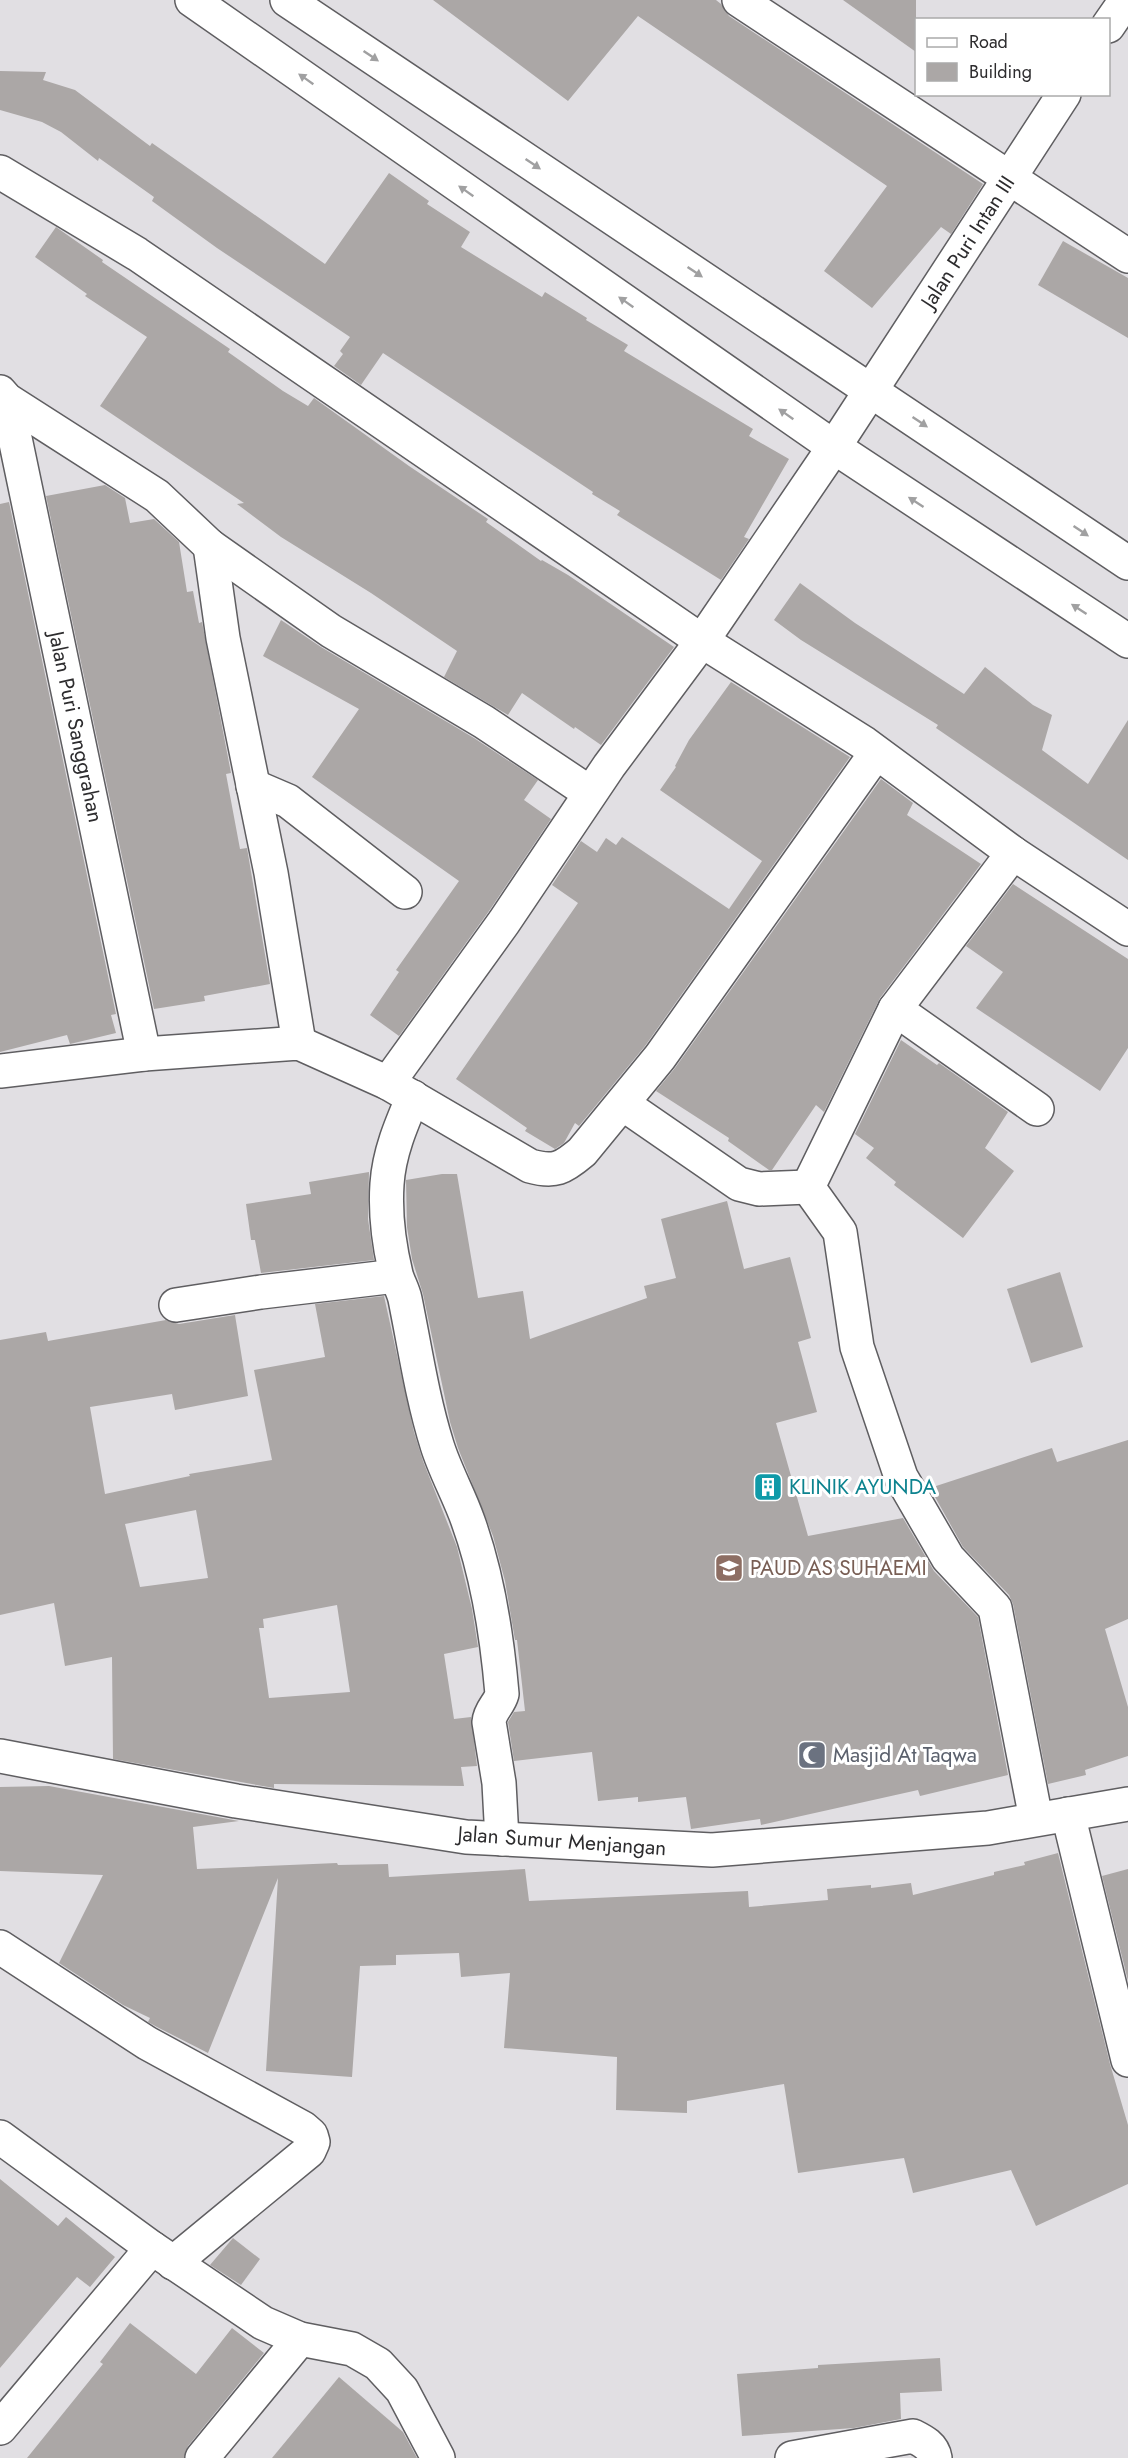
<svg xmlns="http://www.w3.org/2000/svg" width="1128" height="2458" viewBox="0 0 1128 2458" font-family="Jost,sans-serif">
  <style>
    .building { fill: #aba7a6; fill-rule: evenodd }
    .lines { fill: none; stroke-linecap: round; stroke-linejoin: round }
    .street-casing { stroke: #5f5e61; stroke-width: 36 }
    .street { stroke: #fff; stroke-width: 33 }
    .oneway { fill: #a0a0a1 }
    .labels { text-anchor: middle; stroke-width: 6; stroke-linejoin: round; paint-order: stroke }
    .street-label { font-size: 21px; fill: #2d2c2e; stroke: #fff }
    .culture-label { font-size: 21px; fill: #0d838f; stroke: #fff; text-anchor: start }
    .education-label { font-size: 21px; fill: #785e54; stroke: #fff; text-anchor: start }
    .worship-label { font-size: 21px; fill: #5b616d; stroke: #fff; text-anchor: start }
  </style>
  <rect width="100%" height="100%" fill="#e1dfe3"/>
  <g class="building">
    <polygon points="433,0 716,0 721,4 729,16 983,184 951,234 941,227 872,308 824,271 887,186 638,16 568,101"/>
    <polygon points="843,0 916,0 916,52"/>
    <polygon points="0,71 46,72 43,80 75,90 150,146 152,143 325,264 389,173 429,201 427,204 470,232 461,247 542,297 545,292 587,318 586,320 628,345 624,351 753,429 749,436 789,459 744,537 749,539 721,580 617,515 620,511 592,494 593,492 383,353 361,385 334,366 343,354 340,351 350,337 217,248 152,201 154,197 99,158 98,161 61,132 42,122 0,110"/>
    <polygon points="56,227 103,260 102,262 230,349 228,352 283,391 308,406 314,398 409,466 488,519 486,522 541,561 542,560 568,575 674,647 601,745 575,727 574,729 522,693 508,715 444,677 457,651 371,593 281,537 237,504 244,503 100,406 147,337 85,296 87,294 35,257"/>
    <polygon points="1063,241 1128,278 1128,338 1038,285"/>
    <polygon points="105,485 125,498 130,523 154,519 179,542 187,592 193,591 199,623 202,622 231,773 226,774 240,849 247,848 270,984 204,996 205,1001 154,1009 46,496"/>
    <polygon points="9,502 116,1014 111,1015 116,1033 70,1044 67,1035 0,1052 0,504"/>
    <polygon points="800,583 855,623 964,694 985,667 1033,705 1052,715 1042,750 1088,784 1128,720 1128,860 936,728 938,725 801,640 774,620"/>
    <polygon points="281,620 321,647 474,738 538,780 524,800 551,819 489,911 399,1036 370,1015 399,972 396,970 459,881 312,777 359,709 263,656"/>
    <polygon points="731,682 850,757 645,1046 579,1126 575,1123 564,1143 555,1149 525,1131 527,1128 456,1079 578,903 552,885 581,841 597,852 606,838 616,845 622,837 729,909 762,861 660,790 676,767 675,766 689,740"/>
    <polygon points="881,779 913,803 907,815 981,864 880,998 824,1112 816,1105 772,1170 769,1170 728,1141 729,1138 656,1091 675,1068"/>
    <polygon points="1013,884 1128,959 1128,1048 1100,1091 976,1008 1003,972 966,946"/>
    <polygon points="901,1040 937,1065 939,1063 1008,1112 985,1148 1014,1171 963,1238 894,1185 896,1182 866,1158 874,1148 855,1134"/>
    <polygon points="369,1172 368,1219 374,1260 261,1273 255,1240 251,1240 246,1204 311,1194 309,1182"/>
    <polygon points="442,1174 457,1174 478,1298 523,1291 530,1339 647,1298 644,1286 676,1278 661,1219 727,1201 744,1269 790,1257 811,1338 798,1342 817,1412 776,1423 808,1536 903,1518 934,1571 978,1617 1008,1775 920,1796 918,1790 761,1825 760,1819 691,1829 686,1797 638,1802 638,1797 598,1801 592,1752 514,1761 508,1722 514,1712 525,1711 517,1640 515,1640 505,1581 493,1536 458,1448 450,1422 423,1294 412,1259 407,1227 406,1180"/>
    <polygon points="1060,1272 1083,1347 1031,1363 1007,1289"/>
    <path d="M 384,1296 L 414,1432 L 423,1461 L 457,1547 L 472,1609 L 478,1647 L 444,1654 L 454,1719 L 471,1717 L 477,1766 L 461,1767 L 464,1786 L 274,1784 L 274,1788 L 113,1759 L 112,1657 L 65,1666 L 54,1603 L 0,1615 L 0,1340 L 46,1332 L 48,1341 L 166,1320 L 179,1324 L 235,1315 L 248,1396 L 175,1410 L 172,1394 L 90,1407 L 105,1494 L 190,1476 L 189,1474 L 272,1460 L 254,1370 L 325,1357 L 315,1304 ZM 196,1510 L 208,1578 L 140,1587 L 125,1524 ZM 337,1605 L 350,1692 L 269,1698 L 259,1628 L 264,1628 L 263,1619 Z"/>
    <polygon points="1128,1440 1128,1619 1105,1629 1128,1707 1128,1756 1085,1770 1086,1775 1048,1784 1013,1604 1009,1595 963,1547 930,1488 1052,1448 1057,1462"/>
    <polygon points="49,1786 239,1821 193,1827 197,1869 337,1863 338,1865 388,1864 389,1877 525,1869 529,1901 748,1891 749,1907 828,1900 827,1889 871,1885 871,1888 911,1883 913,1895 994,1875 994,1872 1025,1865 1024,1862 1058,1853 1110,2064 1128,2125 1128,2184 1036,2226 1011,2170 913,2193 904,2158 798,2173 784,2084 687,2101 687,2113 616,2110 617,2057 504,2048 510,1973 461,1977 459,1953 396,1955 396,1965 360,1966 352,2077 266,2071 278,1878 208,2053 157,2027 148,2022 150,2018 123,2005 59,1963 103,1875 0,1871 0,1787"/>
    <polygon points="1128,1869 1128,1981 1102,1876"/>
    <polygon points="0,2179 58,2226 66,2217 115,2257 90,2287 77,2277 0,2368"/>
    <polygon points="233,2238 260,2259 241,2285 210,2265"/>
    <polygon points="130,2323 196,2374 232,2328 264,2353 188,2446 184,2458 27,2458 103,2364 100,2362"/>
    <polygon points="940,2358 942,2391 900,2393 901,2419 854,2428 742,2436 737,2374 818,2368 818,2365"/>
    <polygon points="339,2377 403,2432 417,2458 272,2458"/>
  </g>
  <g class="lines">
    <g class="street-casing">
      <g id="street">
        <polyline points="192,0 834,447 1128,641"/>
        <polyline points="287,0 1128,563"/>
        <polyline points="739,0 1128,256"/>
        <polyline points="1108,26 1126,0"/>
        <polyline points="0,172 137,254 702,641 864,743 1013,853 1128,929"/>
        <polyline points="0,392 7,400 157,496 210,546 331,631 484,722 590,793"/>
        <polyline points="7,400 144,1054"/>
        <polyline points="210,546 223,638 271,873 299,1043"/>
        <polyline points="253,786 288,801 405,892"/>
        <polyline points="895,1009 1037,1109"/>
        <path d="M 0,1071 L 144,1054 L 299,1043 L 388,1083 L 530,1166 C 555,1173 563,1168 582,1152 L 660,1057 L 876,753"/>
        <polyline points="388,1083 504,922 609,766 702,641 834,447 1064,94"/>
        <path d="M 413,1097 C 401,1125 389,1153 387,1184 C 385,1213 389,1245 396,1274 C 398,1282 403,1290 405,1299 C 415,1348 422,1397 437,1445 C 445,1471 459,1495 468,1521 C 488,1576 497,1635 502,1694 C 499,1705 490,1710 489,1722 L 499,1783 L 502,1839"/>
        <polyline points="623,1104 739,1184 759,1189 808,1187"/>
        <polyline points="808,1187 840,1232 857,1347 901,1477 948,1558 995,1608 1036,1819"/>
        <polyline points="808,1187 895,1009 1013,853"/>
        <polyline points="176,1305 261,1292 396,1276"/>
        <polyline points="0,1756 236,1801 466,1837 712,1850 988,1828 1128,1804"/>
        <polyline points="1068,1814 1128,2060"/>
        <polyline points="0,1947 147,2043 303,2128 311,2135 313,2142 309,2151 173,2263"/>
        <polyline points="0,2137 152,2248 263,2323 300,2339 352,2349 378,2364 402,2390 438,2458"/>
        <polyline points="0,2428 152,2248"/>
        <polyline points="202,2458 300,2339"/>
        <path d="M 792,2458 L 913,2436 C 923,2441 933,2446 935,2458"/>
      </g>
    </g>
    <use href="#street" class="street"/>
  </g>
  <defs><path id="oneway-solid" d="M-6-.8H1V-3.2L6.5 0L1 3.2V.8H-6Z" transform="scale(1.5)"/></defs>
  <g class="oneway">
    <use href="#oneway-solid" transform="translate(371 56) rotate(34)"/>
    <use href="#oneway-solid" transform="translate(306 79) rotate(-145)"/>
    <use href="#oneway-solid" transform="translate(533 164) rotate(34)"/>
    <use href="#oneway-solid" transform="translate(466 191) rotate(-145)"/>
    <use href="#oneway-solid" transform="translate(695 272) rotate(34)"/>
    <use href="#oneway-solid" transform="translate(626 302) rotate(-145)"/>
    <use href="#oneway-solid" transform="translate(786 414) rotate(-145)"/>
    <use href="#oneway-solid" transform="translate(920 422) rotate(34)"/>
    <use href="#oneway-solid" transform="translate(916 502) rotate(-147)"/>
    <use href="#oneway-solid" transform="translate(1081 531) rotate(34)"/>
    <use href="#oneway-solid" transform="translate(1079 609) rotate(-147)"/>
  </g>
  <defs>
    <g id="building-square" transform="scale(1.5)"><rect x="-9" y="-9" width="18" height="18" rx="4" fill="#0f9aa8" stroke="#fff"/><path d="M-4-6H4V6H1V3H-1V6H-4ZM-2.5-4.3h1.7v1.8h-1.7ZM.8-4.3h1.7v1.8H.8ZM-2.5-1h1.7V.8h-1.7ZM.8-1h1.7V.8H.8Z" fill="#fff"/></g>
    <g id="school-square" transform="scale(1.5)"><rect x="-9" y="-9" width="18" height="18" rx="4" fill="#8d6e63" stroke="#fff"/><path d="M0-5L7-2L0 1L-7-2ZM-4 1L0 2.5L4 1V4Q0 6-4 4Z" fill="#fff"/></g>
    <g id="mosque-square" transform="scale(1.5)"><rect x="-9" y="-9" width="18" height="18" rx="4" fill="#6b7280" stroke="#fff"/><path d="M3.5-4.9A6 6 0 1 0 3.5 4.9A5 5 0 1 1 3.5-4.9Z" fill="#fff"/></g>
  </defs>
  <g fill-rule="evenodd">
    <use href="#building-square" x="768" y="1487"/>
    <use href="#school-square" x="729" y="1568"/>
    <use href="#mosque-square" x="812" y="1755"/>
  </g>
  <g class="labels">
    <g class="street-label">
      <text transform="translate(968 242) rotate(-57)" y="7">Jalan Puri Intan III</text>
      <text transform="translate(76 727) rotate(78)" y="7">Jalan Puri Sanggrahan</text>
      <text transform="translate(562 1841) rotate(4)" y="7">Jalan Sumur Menjangan</text>
    </g>
    <g class="culture-label">
      <text x="789" y="1494">KLINIK AYUNDA</text>
    </g>
    <g class="education-label">
      <text x="750" y="1575">PAUD AS SUHAEMI</text>
    </g>
    <g class="worship-label">
      <text x="833" y="1762">Masjid At Taqwa</text>
    </g>
  </g>
  <rect x="915" y="18" width="195" height="78" fill="#ffffff" stroke="#ababab" stroke-width="1.5"/>
  <rect x="927" y="38" width="30" height="9" fill="#ffffff" stroke="#ababab" stroke-width="1.5"/>
  <text x="969" y="48" font-size="18" fill="#2d2c2e">Road</text>
  <rect x="927" y="63" width="30" height="18" fill="#aba7a6" stroke="#ababab" stroke-width="1.5"/>
  <text x="969" y="78" font-size="18" fill="#2d2c2e">Building</text>
</svg>
